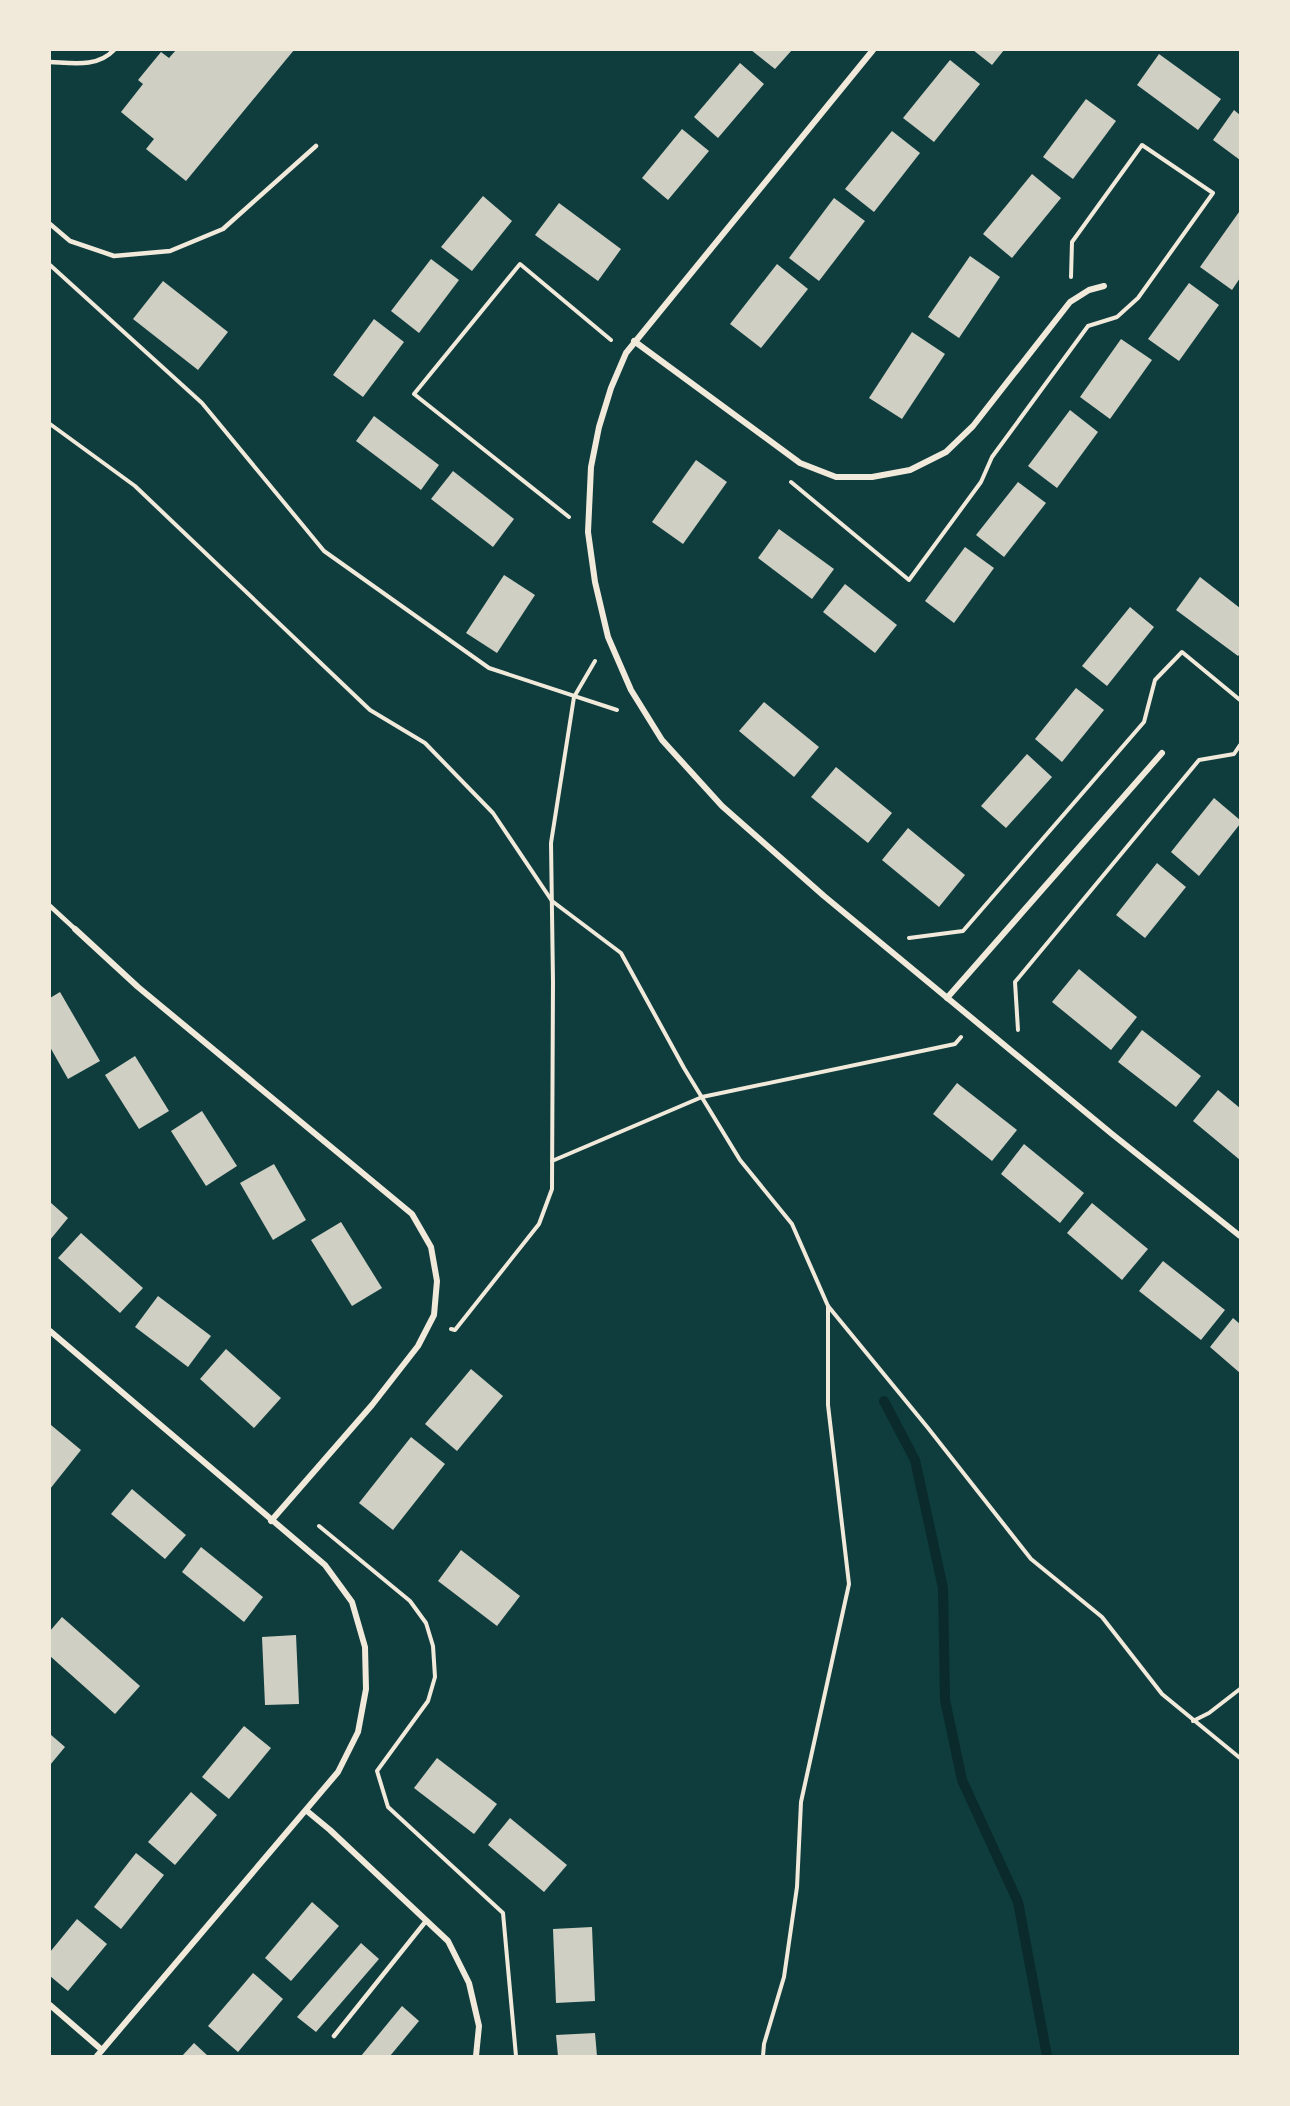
<svg xmlns="http://www.w3.org/2000/svg" width="1290" height="2106" viewBox="0 0 1290 2106" font-family="Quicksand,sans-serif">
  <style>
    .lines { fill: none; stroke-linecap: round; stroke-linejoin: round }
    .stream { stroke: #0a2a2b; stroke-width: 10 }
    .building { fill: #cfcfc3 }
    .path { stroke: #f1e9da; stroke-width: 4 }
    .service { stroke: #f1e9da; stroke-width: 4.5 }
    .minor { stroke: #f1e9da; stroke-width: 6 }
  </style>
  <rect width="100%" height="100%" fill="#0f3d3e"/>
  <g class="lines">
    <polyline class="stream" points="884,1401 915,1460 943,1588 945,1700 962,1780 1018,1902 1047,2056"/>
  </g>
  <g class="building">
    <polygon points="176,50 294,50 186,181 146,149 154,139 121,112 143,84 138,80 161,52 169,58"/>
    <polygon points="751,50 792,50 775,69"/>
    <polygon points="973,50 1004,50 992,65"/>
    <polygon points="1159,54 1221,99 1198,130 1137,85"/>
    <polygon points="950,60 980,84 934,142 903,118"/>
    <polygon points="740,63 764,84 718,138 694,117"/>
    <polygon points="1086,99 1116,121 1073,179 1043,157"/>
    <polygon points="1234,110 1240,115 1240,160 1213,140"/>
    <polygon points="682,129 709,151 668,200 642,178"/>
    <polygon points="892,131 920,153 874,212 845,189"/>
    <polygon points="1032,174 1061,198 1012,258 983,234"/>
    <polygon points="483,196 512,221 472,271 441,247"/>
    <polygon points="834,198 865,221 819,281 789,258"/>
    <polygon points="559,203 621,249 598,281 535,235"/>
    <polygon points="1239,212 1240,213 1240,278 1232,290 1200,267"/>
    <polygon points="970,256 1000,277 959,338 928,317"/>
    <polygon points="431,259 459,280 419,333 391,311"/>
    <polygon points="777,264 808,289 761,348 730,324"/>
    <polygon points="163,281 228,332 198,370 133,319"/>
    <polygon points="1189,283 1219,305 1179,361 1148,339"/>
    <polygon points="374,319 404,342 363,397 333,375"/>
    <polygon points="912,332 945,354 902,419 869,398"/>
    <polygon points="1121,339 1152,360 1110,419 1080,397"/>
    <polygon points="1070,410 1098,432 1057,488 1028,466"/>
    <polygon points="374,416 439,465 421,490 356,441"/>
    <polygon points="696,460 727,482 683,544 652,522"/>
    <polygon points="453,471 514,519 493,547 431,499"/>
    <polygon points="1018,482 1046,503 1004,557 976,535"/>
    <polygon points="779,529 834,569 812,599 758,558"/>
    <polygon points="965,547 994,568 954,623 925,601"/>
    <polygon points="504,575 535,595 497,653 466,633"/>
    <polygon points="1200,577 1240,608 1240,654 1238,656 1176,610"/>
    <polygon points="845,584 897,625 875,653 823,612"/>
    <polygon points="1130,607 1154,627 1107,686 1082,666"/>
    <polygon points="1076,688 1104,710 1062,762 1035,739"/>
    <polygon points="764,702 819,747 794,777 739,731"/>
    <polygon points="1027,754 1052,777 1006,828 981,806"/>
    <polygon points="836,767 892,813 868,843 811,797"/>
    <polygon points="1214,798 1240,820 1240,824 1199,876 1171,852"/>
    <polygon points="908,828 965,875 939,907 882,860"/>
    <polygon points="1157,863 1186,887 1145,938 1116,915"/>
    <polygon points="1079,969 1137,1017 1111,1050 1052,1002"/>
    <polygon points="60,992 100,1061 68,1079 50,1047 50,998"/>
    <polygon points="1142,1030 1201,1076 1176,1107 1118,1062"/>
    <polygon points="135,1056 169,1111 139,1129 105,1075"/>
    <polygon points="957,1083 1017,1130 992,1161 933,1114"/>
    <polygon points="1218,1090 1240,1108 1240,1160 1193,1121"/>
    <polygon points="202,1111 237,1166 206,1186 171,1131"/>
    <polygon points="1024,1144 1084,1193 1060,1223 1001,1174"/>
    <polygon points="274,1164 306,1220 273,1240 240,1183"/>
    <polygon points="50,1202 68,1218 50,1240"/>
    <polygon points="1092,1203 1148,1249 1122,1280 1067,1233"/>
    <polygon points="341,1222 382,1288 352,1306 311,1240"/>
    <polygon points="81,1233 143,1288 120,1313 58,1258"/>
    <polygon points="1163,1261 1225,1310 1201,1340 1139,1291"/>
    <polygon points="158,1296 211,1336 188,1367 135,1327"/>
    <polygon points="1233,1318 1240,1324 1240,1373 1210,1347"/>
    <polygon points="226,1349 281,1398 254,1428 200,1379"/>
    <polygon points="471,1369 503,1396 457,1451 425,1424"/>
    <polygon points="51,1425 81,1450 50,1489 50,1427"/>
    <polygon points="411,1437 445,1464 393,1530 359,1503"/>
    <polygon points="132,1489 186,1535 165,1559 111,1514"/>
    <polygon points="201,1547 263,1597 244,1622 182,1572"/>
    <polygon points="461,1550 520,1596 497,1626 438,1581"/>
    <polygon points="62,1617 140,1686 115,1714 50,1656 50,1631"/>
    <polygon points="296,1635 299,1704 265,1705 262,1637"/>
    <polygon points="244,1726 271,1748 229,1799 202,1777"/>
    <polygon points="50,1734 65,1747 50,1765"/>
    <polygon points="437,1758 497,1804 474,1834 414,1788"/>
    <polygon points="191,1792 217,1815 175,1865 148,1842"/>
    <polygon points="510,1818 567,1865 544,1892 488,1845"/>
    <polygon points="136,1853 164,1875 121,1929 94,1907"/>
    <polygon points="312,1902 339,1926 291,1981 265,1958"/>
    <polygon points="77,1919 107,1944 68,1991 50,1976 50,1952"/>
    <polygon points="592,1927 595,2001 556,2003 553,1929"/>
    <polygon points="361,1943 379,1959 316,2032 297,2017"/>
    <polygon points="253,1973 283,1999 238,2052 208,2026"/>
    <polygon points="402,2006 419,2021 390,2056 361,2056"/>
    <polygon points="595,2033 597,2056 558,2056 556,2035"/>
    <polygon points="194,2043 208,2056 182,2056"/>
  </g>
  <g class="lines">
    <g class="path">
      <polyline points="50,265 202,403 324,551 489,668 617,710"/>
      <polyline points="50,424 135,486 370,710 425,743 493,813 552,901 621,953 684,1068 740,1160 792,1224 828,1306 928,1428 1031,1559 1102,1617 1162,1694 1240,1758"/>
      <polyline points="791,482 909,580 981,482 992,457 1088,326 1117,317 1138,298 1213,193 1142,145 1072,242 1071,277"/>
      <polyline points="569,517 414,394 520,264 611,340"/>
      <polyline points="909,938 963,931 1144,722 1155,680 1182,652 1240,700"/>
      <polyline points="1018,1030 1015,982 1199,760 1234,754 1240,745"/>
      <polyline points="552,1161 702,1097 955,1044 961,1037"/>
      <polyline points="451,1329 455,1330 539,1224 552,1189 553,982 551,843 574,697 595,661"/>
      <polyline points="319,1526 410,1601 426,1623 433,1646 435,1677 428,1701 377,1771 388,1807 503,1913 516,2056"/>
      <polyline points="1193,1721 1209,1713 1240,1689"/>
      <polyline points="763,2056 764,2044 784,1977 797,1887 801,1802 849,1584 828,1405 828,1306"/>
    </g>
    <g class="service">
      <path d="M 50,62 C 72,63 97,68 114,50"/>
      <polyline points="50,224 70,241 114,256 170,251 223,229 316,146"/>
      <polyline points="50,906 75,929"/>
      <polyline points="334,2036 426,1921"/>
    </g>
    <g class="minor">
      <polyline points="873,50 626,353 611,388 599,427 591,467 588,532 595,582 608,637 631,690 662,740 722,806 824,896 1112,1134 1240,1236"/>
      <polyline points="634,341 800,463 836,477 872,477 910,470 946,452 973,426 1070,302 1089,290 1104,286"/>
      <polyline points="75,929 138,987 412,1214 431,1247 437,1281 434,1315 418,1346 372,1405 271,1521"/>
      <polyline points="947,998 1162,753"/>
      <polyline points="50,1331 325,1565 352,1602 365,1647 366,1689 358,1732 338,1772 97,2056"/>
      <polyline points="307,1811 330,1830 448,1941 469,1983 479,2026 476,2056"/>
      <polyline points="50,2005 102,2050"/>
    </g>
  </g>
  <rect width="1290" height="2106" fill="none" stroke="#f1e9da" stroke-width="102"/>
</svg>
